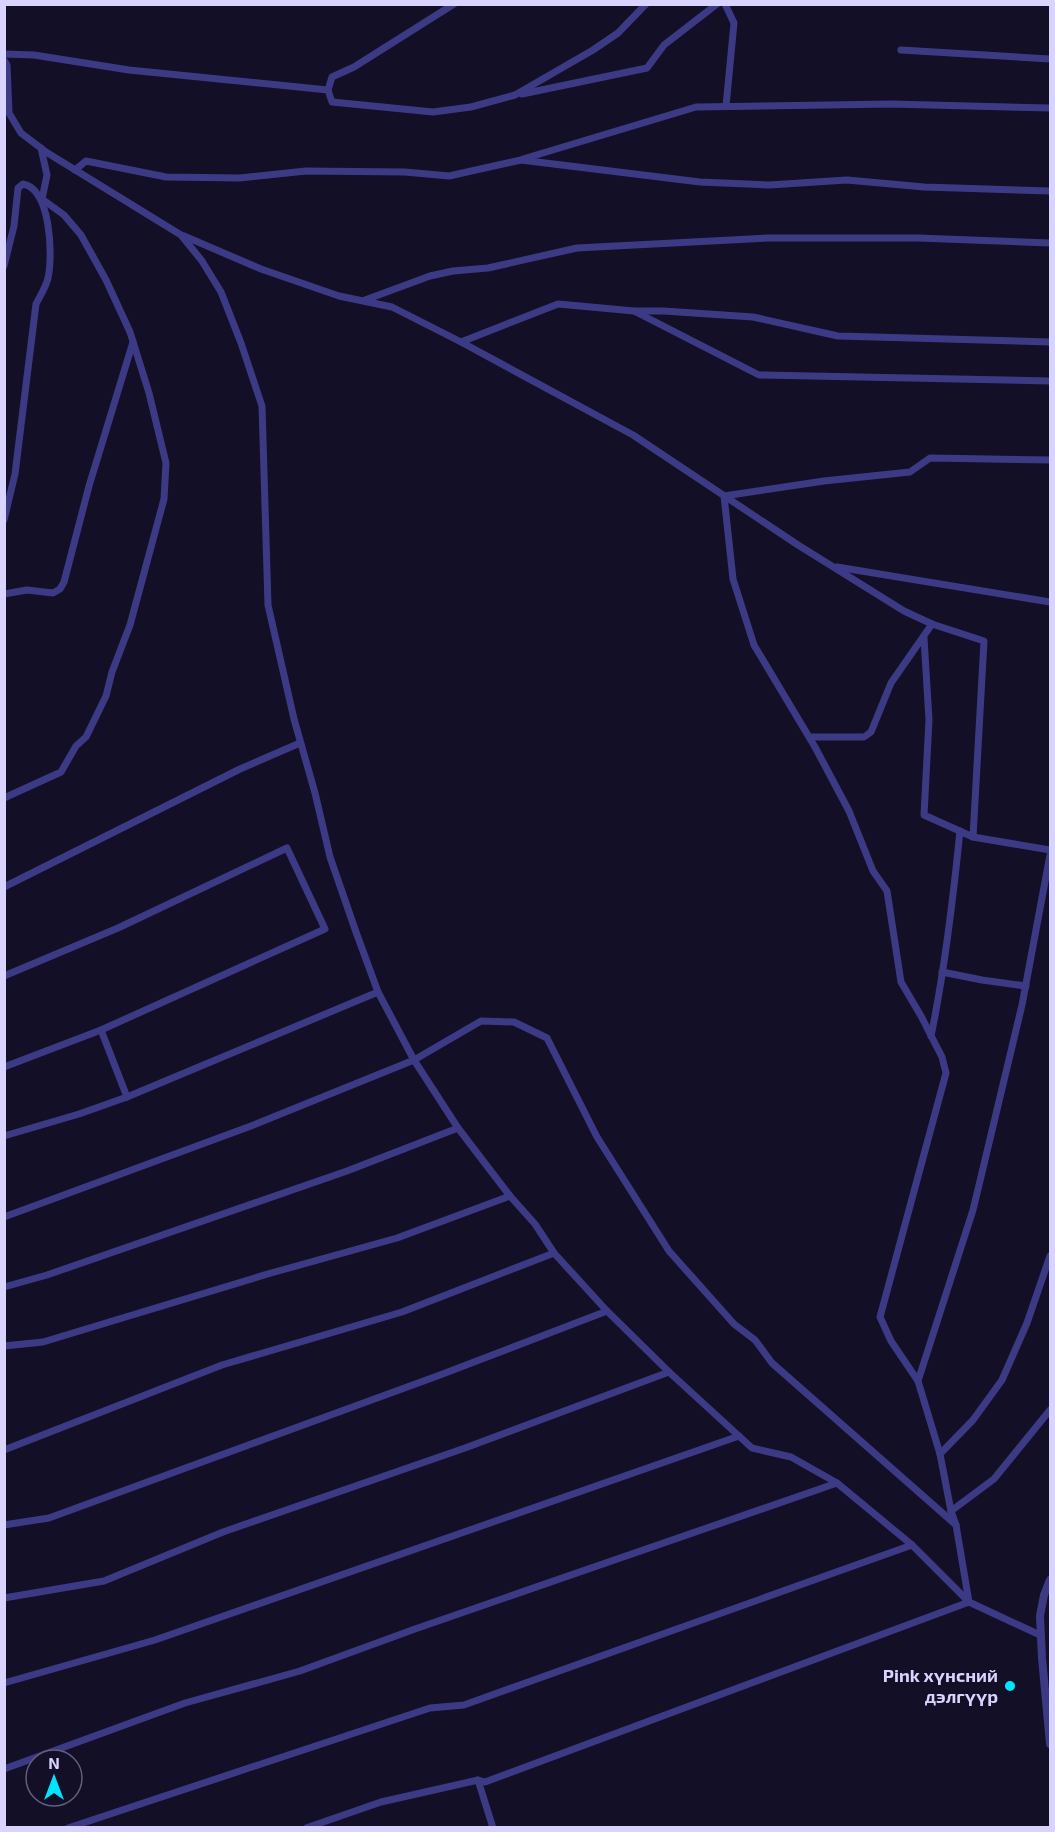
<svg xmlns="http://www.w3.org/2000/svg" width="1055" height="1832" viewBox="0 0 1055 1832" font-family="'Exo 2',sans-serif">
  <style>
    .lines { fill: none; stroke-linecap: round; stroke-linejoin: round }
    .minor { stroke: #3d3a85; stroke-width: 7 }
    .tertiary { stroke: #3d3a85; stroke-width: 8 }
    .poi-dot { fill: #00e5ff; stroke: #130f26; stroke-width: 2 }
    .labels { text-anchor: middle; stroke-width: 4.5; stroke-linejoin: round; paint-order: stroke }
    .poi-label { font-size: 18px; font-weight: bold; fill: #d9d4ff; stroke: #130f26; text-anchor: end }
  </style>
  <rect width="100%" height="100%" fill="#130f26"/>
  <g class="lines">
    <g class="minor">
      <polyline points="725,4 734,23 726,106"/>
      <polyline points="901,50 1050,59"/>
      <polyline points="4,54 34,55 129,70 328,90 332,102 433,112 471,107 515,95 593,50 618,33 646,4"/>
      <polyline points="4,60 7,65 9,113 21,133 46,152 181,235 202,261 221,292 241,343 262,406 268,605 294,719 315,793 330,857 356,932 378,992 414,1060 458,1128 510,1196 535,1224 554,1253 607,1311 669,1372 752,1448 791,1457 837,1483 912,1545 969,1602 485,1782 478,1780 381,1802 306,1828"/>
      <polyline points="328,90 332,77 354,67 454,4"/>
      <polyline points="522,94 647,68 664,45 717,4"/>
      <polyline points="523,159 696,107 891,104 1050,108"/>
      <polyline points="75,170 86,161 166,177 240,178 306,171 405,172 449,176 521,160 700,182 769,185 847,180 924,187 1050,191"/>
      <polyline points="184,236 261,269 339,296 392,307 461,342 558,304 634,311 759,375 1050,381"/>
      <path d="M 4,266 L 14,226 L 18,188 L 23,184 C 51,189 53,256 48,278 C 46,287 40,296 36,304 L 15,474 L 4,520"/>
      <polyline points="365,300 430,276 453,271 488,268 577,248 769,238 918,238 1050,243"/>
      <polyline points="635,311 664,311 753,317 838,336 1050,342"/>
      <polyline points="461,342 633,435 798,545 904,611 932,624 984,641 973,837"/>
      <polyline points="837,567 1050,602"/>
      <polyline points="4,594 27,590 53,593 60,589 64,582 89,486 133,342"/>
      <polyline points="924,638 929,720 924,815 973,837 1050,850"/>
      <polyline points="810,737 864,737 871,732 891,683 932,624"/>
      <polyline points="4,798 61,772 76,746 86,737 106,696 112,672 130,625 164,499 166,463 149,393 130,332 106,280 81,235 64,215 42,199 47,175 41,148"/>
      <polyline points="4,887 240,769 300,743"/>
      <polyline points="942,972 982,980 1026,986"/>
      <polyline points="4,976 118,928 287,848 325,929 101,1030 4,1067"/>
      <polyline points="101,1030 127,1097"/>
      <path d="M 931,1036 C 945,969 953,900 960,831"/>
      <polyline points="4,1136 79,1114 127,1097 378,992"/>
      <polyline points="4,1217 251,1126 414,1060 481,1021 514,1022 547,1038 597,1137 669,1251 734,1324 755,1340 772,1363 956,1525"/>
      <polyline points="4,1287 47,1275 347,1171 458,1128"/>
      <polyline points="4,1346 43,1342 271,1273 397,1238 510,1196"/>
      <polyline points="918,1381 891,1341 880,1317 946,1073 942,1057 921,1016 901,982 887,891 873,871 849,811 815,747 754,645 733,579 724,496 824,481 910,472 930,458 1050,460"/>
      <polyline points="4,1450 222,1365 402,1312 554,1253"/>
      <polyline points="940,1454 973,1420 1002,1380 1027,1323 1050,1256"/>
      <polyline points="951,1511 994,1479 1050,1410"/>
      <polyline points="4,1525 49,1518 440,1375 607,1311"/>
      <polyline points="4,1598 104,1581 223,1532 465,1448 669,1372"/>
      <polyline points="1040,1635 969,1602 956,1525 951,1511 940,1454 918,1381 973,1210 985,1160 1022,1005 1050,855"/>
      <polyline points="4,1683 155,1640 739,1436"/>
      <polyline points="4,1769 185,1703 300,1671 415,1629 837,1483"/>
      <polyline points="478,1780 493,1828"/>
      <polyline points="68,1828 430,1708 464,1705 912,1545"/>
    </g>
    <polyline class="tertiary" points="1050,1580 1044,1595 1040,1616 1042,1658 1050,1744"/>
  </g>
  <circle class="poi-dot" cx="1010" cy="1686" r="6"/>
  <g class="labels">
    <g class="poi-label">
      <text x="998" y="1682">Pink хүнсний<tspan x="998" dy="21">дэлгүүр</tspan></text>
    </g>
  </g>
  <rect width="1055" height="1832" fill="none" stroke="#d9d4ff" stroke-width="12"/>
  <g transform="translate(54 1778)"><circle r="28" fill="#130f26" stroke="#625e7d" stroke-width="1.5"/>
  <path d="M0-4.5L10 22L0 15L-10 22Z" fill="#00e5ff"/>
  <text y="-9" font-size="16" font-weight="bold" text-anchor="middle" fill="#d9d4ff">N</text>
  </g>
</svg>
